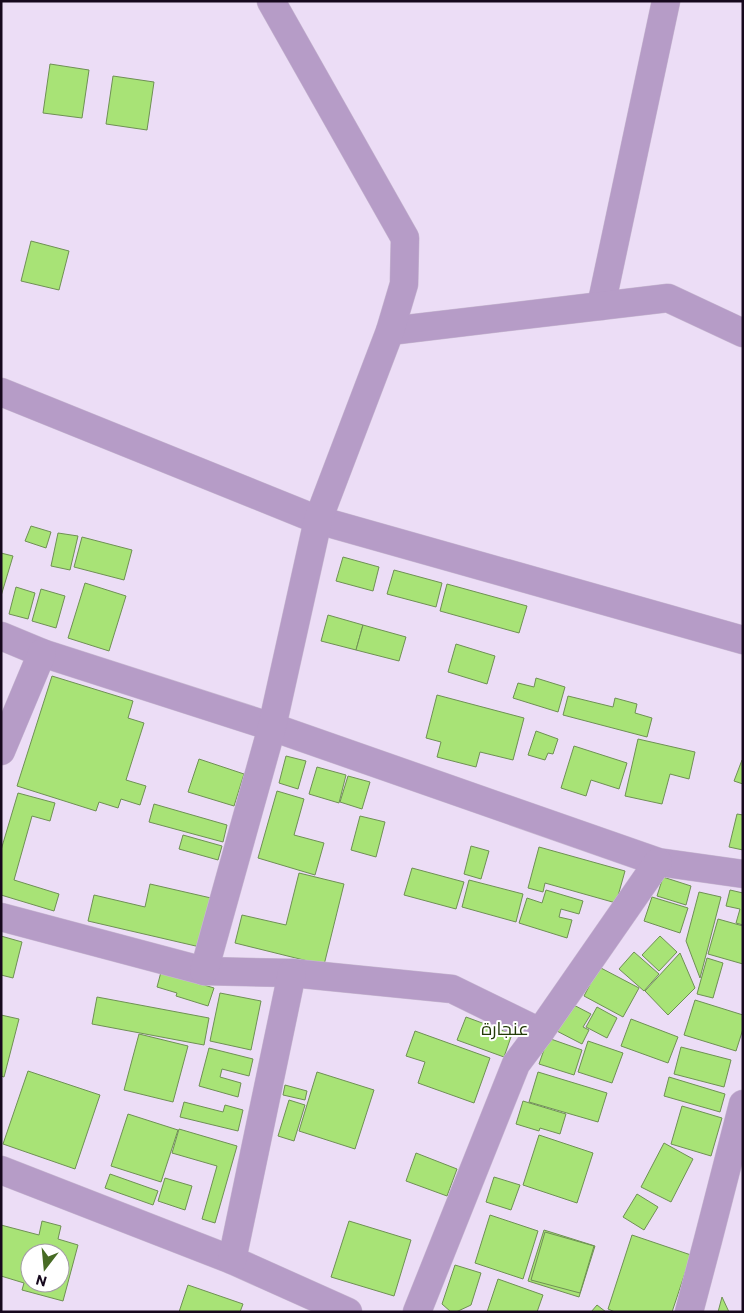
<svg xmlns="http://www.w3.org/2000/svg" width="744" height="1313" viewBox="0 0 744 1313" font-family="Commissioner,Cairo,sans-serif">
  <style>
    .building { fill: #a8e376; stroke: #6f9054; fill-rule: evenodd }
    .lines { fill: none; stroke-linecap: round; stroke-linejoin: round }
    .minor-casing { stroke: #cabbd3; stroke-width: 29 }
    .minor { stroke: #b69cc7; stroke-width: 28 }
    .labels { text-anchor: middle; stroke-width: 4; stroke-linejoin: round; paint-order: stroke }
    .quarter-label { font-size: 18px; fill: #223a07; stroke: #fff }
  </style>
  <rect width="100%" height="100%" fill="#ecddf6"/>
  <g class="building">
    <polygon points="50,64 89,70 82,118 43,113"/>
    <polygon points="113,76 154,82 147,130 106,124"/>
    <polygon points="31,241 69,251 59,290 21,281"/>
    <polygon points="31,526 51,532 46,548 25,541"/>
    <polygon points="58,533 78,536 70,570 51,566"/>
    <polygon points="82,537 132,550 124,580 74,567"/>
    <polygon points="1,553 13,556 1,596"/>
    <polygon points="343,557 379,567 373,591 336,581"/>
    <polygon points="394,570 442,583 436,607 387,594"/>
    <polygon points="85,583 126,596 109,651 68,638"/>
    <polygon points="447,584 527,606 519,633 440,611"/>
    <polygon points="16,587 35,593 28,619 9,614"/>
    <polygon points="41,589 65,596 56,628 32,621"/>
    <polygon points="328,615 363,625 356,650 321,641"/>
    <polygon points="363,625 406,637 399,661 356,650"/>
    <polygon points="456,644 495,656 487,684 448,672"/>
    <polygon points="52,676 133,701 128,718 144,723 126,780 146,786 140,805 121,799 118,808 99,802 96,811 17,786"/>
    <polygon points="536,678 565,687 558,712 513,698 518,683 534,687"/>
    <polygon points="437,695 524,718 513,760 480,752 476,767 437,757 441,742 426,738"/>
    <polygon points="568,696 613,707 615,698 637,704 635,713 652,718 647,737 563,715"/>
    <polygon points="536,731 558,739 553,754 548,753 545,760 528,755"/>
    <polygon points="638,739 695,752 689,779 670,774 662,804 625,796"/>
    <polygon points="574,746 627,763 619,789 591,780 586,796 561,788"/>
    <polygon points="286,756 306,761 298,789 279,783"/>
    <polygon points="199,759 244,774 234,806 188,792"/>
    <polygon points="742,760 743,760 743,784 734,781"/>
    <polygon points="317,767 346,775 339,803 309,794"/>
    <polygon points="348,776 370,782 362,809 340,802"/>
    <polygon points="277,791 304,799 294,835 324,843 315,875 258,858"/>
    <polygon points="18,793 55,803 50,821 32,816 14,880 59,894 54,911 1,895 1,850"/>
    <polygon points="154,804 227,825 223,842 149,822"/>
    <polygon points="737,814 743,815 743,850 729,847"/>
    <polygon points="360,816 385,822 376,857 351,850"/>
    <polygon points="183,835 222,846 218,860 179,849"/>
    <polygon points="471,846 489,851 481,879 464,874"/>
    <polygon points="539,847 625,871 616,903 545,883 543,892 528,888"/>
    <polygon points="412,868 464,882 456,909 404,895"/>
    <polygon points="299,873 344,884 324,965 235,943 242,915 286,925"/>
    <polygon points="663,877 691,886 686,905 657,896"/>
    <polygon points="469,880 523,894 516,922 462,907"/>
    <polygon points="150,884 211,898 200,947 88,921 94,895 145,907"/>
    <polygon points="546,890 583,901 579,914 561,909 559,917 572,920 567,938 519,923 527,898 542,903"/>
    <polygon points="730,890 743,893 743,925 736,923 740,909 726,906"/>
    <polygon points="699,892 721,897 700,978 686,941"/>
    <polygon points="652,897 688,908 680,933 644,921"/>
    <polygon points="718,919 743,926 743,964 708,954"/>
    <polygon points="1,936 22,942 13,978 1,975"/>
    <polygon points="660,936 677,952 659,971 642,955"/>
    <polygon points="634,952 659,974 644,991 619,969"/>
    <polygon points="680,953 695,988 668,1015 645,991"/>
    <polygon points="707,958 723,963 713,998 697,994"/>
    <polygon points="599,967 639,988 623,1017 584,996"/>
    <polygon points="161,972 214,988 208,1006 176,996 177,993 157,987"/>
    <polygon points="220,993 261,1001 251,1050 210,1041"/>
    <polygon points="97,997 209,1018 204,1045 92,1024"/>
    <polygon points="695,1000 743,1015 743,1029 736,1051 684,1035"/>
    <polygon points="566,1001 591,1014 583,1027 589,1030 582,1044 551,1028"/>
    <polygon points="597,1007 617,1018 607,1038 586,1027"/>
    <polygon points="1,1015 19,1019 4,1077 1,1076"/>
    <polygon points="466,1017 512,1034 504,1057 457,1040"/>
    <polygon points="631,1019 678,1037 668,1063 621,1046"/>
    <polygon points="415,1031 490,1058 474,1103 418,1083 425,1062 406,1056"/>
    <polygon points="139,1034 188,1046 173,1102 124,1090"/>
    <polygon points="548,1038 582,1050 574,1075 539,1064"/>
    <polygon points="588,1041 623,1053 612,1083 578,1072"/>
    <polygon points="681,1047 731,1060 724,1087 674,1074"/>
    <polygon points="209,1048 253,1059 249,1076 222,1069 220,1077 241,1083 238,1097 199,1086"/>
    <polygon points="28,1071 100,1095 75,1169 3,1144"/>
    <polygon points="317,1072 374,1090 355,1149 299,1131"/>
    <polygon points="538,1072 607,1093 598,1122 529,1102"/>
    <polygon points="669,1077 725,1094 720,1112 664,1096"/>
    <polygon points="285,1085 307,1091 305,1100 283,1095"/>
    <polygon points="289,1100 305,1105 294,1141 278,1136"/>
    <polygon points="523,1101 566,1114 560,1134 540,1128 539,1131 516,1124"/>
    <polygon points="184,1102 223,1112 225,1105 243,1110 238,1131 180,1117"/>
    <polygon points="682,1106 722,1118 711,1156 671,1144"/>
    <polygon points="128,1114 178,1130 161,1182 111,1166"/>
    <polygon points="179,1129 237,1146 215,1223 202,1219 217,1166 172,1153"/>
    <polygon points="539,1135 593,1153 577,1203 523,1185"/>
    <polygon points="664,1143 693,1159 671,1202 641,1187"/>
    <polygon points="416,1153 457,1169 447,1196 406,1181"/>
    <polygon points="110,1174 158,1191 153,1205 105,1188"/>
    <polygon points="494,1177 520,1185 511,1210 486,1202"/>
    <polygon points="165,1178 192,1186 185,1210 158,1201"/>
    <polygon points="637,1194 658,1207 644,1230 623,1217"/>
    <polygon points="490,1215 538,1231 523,1279 475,1263"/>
    <path d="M 42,1221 L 61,1226 L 58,1239 L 78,1245 L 63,1301 L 22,1290 L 24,1283 L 1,1276 L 1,1225 L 39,1235 ZM 30,1253 L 60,1253 L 60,1283 L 30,1283 Z"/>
    <polygon points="349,1221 411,1240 394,1296 331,1277"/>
    <polygon points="544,1230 595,1246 579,1297 528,1281"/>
    <polygon points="545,1232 594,1246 580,1293 531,1280"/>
    <polygon points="632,1235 691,1255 672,1312 615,1312 608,1309"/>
    <polygon points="455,1265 481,1273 471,1305 456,1312 451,1312 442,1304"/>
    <polygon points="498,1279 543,1295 537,1312 487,1312"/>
    <polygon points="188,1285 243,1304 240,1312 179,1312"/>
    <polygon points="722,1297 729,1312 718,1312"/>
    <polygon points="597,1305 606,1312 591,1312"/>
  </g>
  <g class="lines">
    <g class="minor-casing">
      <g id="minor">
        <polyline points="601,306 666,1"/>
        <polyline points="390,331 668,298 743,333"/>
        <polyline points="1,392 318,520 743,640"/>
        <polyline points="1,636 42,653 272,727 658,862 743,874"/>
        <polyline points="1,751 42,653"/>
        <polyline points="1,917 204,971 292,973 452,989 540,1032"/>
        <polyline points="204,971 272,727 318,520 390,331 404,284 405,238 271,1"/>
        <polyline points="1,1170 232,1260 348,1312"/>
        <polyline points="232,1260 292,973"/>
        <polyline points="417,1312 516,1064 540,1032 658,862"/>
        <polyline points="689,1312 708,1240 743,1104"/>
      </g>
    </g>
    <use href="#minor" class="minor"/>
  </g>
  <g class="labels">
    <g class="quarter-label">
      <text x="505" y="1035">عنجارة</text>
    </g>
  </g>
  <rect width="744" height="1313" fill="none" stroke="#16081d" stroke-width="5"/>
  <g transform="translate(45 1268) rotate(196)"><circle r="24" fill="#ffffff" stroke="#a29ca5"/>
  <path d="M0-4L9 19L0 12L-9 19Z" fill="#476b24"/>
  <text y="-8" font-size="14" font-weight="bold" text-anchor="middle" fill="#16081d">N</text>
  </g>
</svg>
